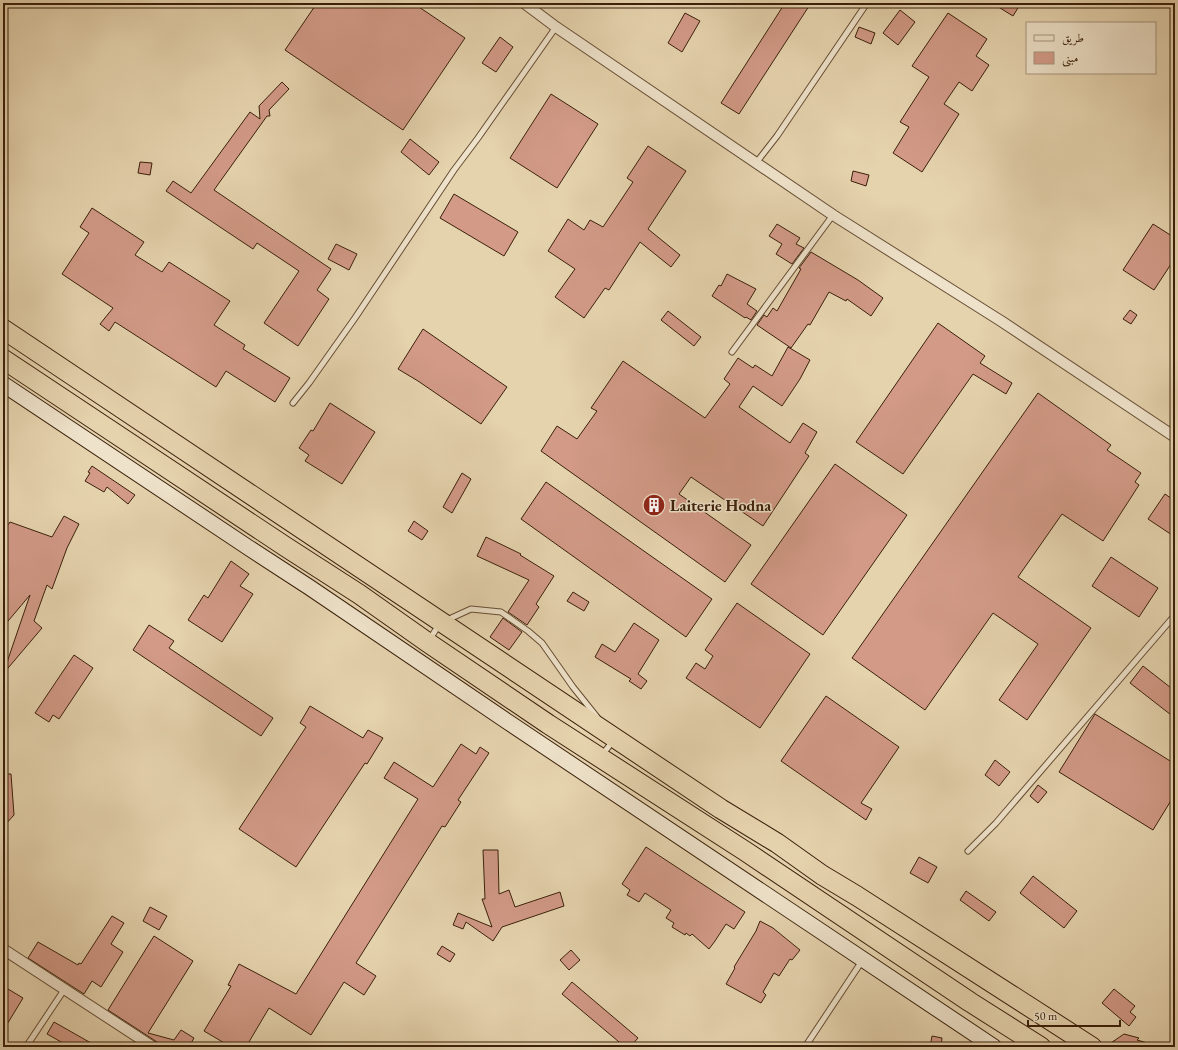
<svg xmlns="http://www.w3.org/2000/svg" width="1178" height="1050" viewBox="0 0 1178 1050" font-family="'EB Garamond',Amiri,serif">
  <style>
    .building { fill: #d29a87; stroke: #3b200a }
    .lines { fill: none; stroke-linecap: round; stroke-linejoin: round }
    .lane-casing { stroke: #664d33; stroke-width: 7 }
    .street-casing { stroke: #664d33; stroke-width: 12 }
    .secondary-casing { stroke: #3b200a; stroke-width: 17 }
    .highway-casing { stroke: #3b200a; stroke-width: 21 }
    .lane { stroke: #eee2ca; stroke-width: 5 }
    .street { stroke: #eee2ca; stroke-width: 10 }
    .secondary { stroke: #eee2ca; stroke-width: 15 }
    .highway { stroke: #e5d3ae; stroke-width: 19 }
    .labels { text-anchor: middle; stroke-width: 3; stroke-linejoin: round; paint-order: stroke }
    .poi-label { font-size: 16px; font-weight: bold; fill: #3b200a; stroke: #eee2ca; text-anchor: start }
  </style>
  <rect width="100%" height="100%" fill="#e5d3ae"/>
  <filter id="stains"><feTurbulence type="fractalNoise" baseFrequency=".005" numOctaves="4"/><feColorMatrix values="0 0 0 0 .2 0 0 0 0 .09 0 0 0 0 .02 0 0 0 .5 -.17"/></filter>
  <radialGradient id="worn" r=".72"><stop offset=".6" stop-color="#630" stop-opacity="0"/><stop offset="1" stop-color="#630" stop-opacity=".3"/></radialGradient>
  <g class="building">
    <polygon points="317,3 413,3 465,38 403,130 285,50"/>
    <polygon points="785,3 811,3 739,114 721,103"/>
    <polygon points="992,3 1021,3 1013,16"/>
    <polygon points="900,10 915,22 898,45 883,33"/>
    <polygon points="685,13 700,21 682,52 668,43"/>
    <polygon points="948,13 987,39 976,56 989,65 972,91 959,82 944,104 959,114 922,172 893,153 909,127 900,122 929,77 912,66"/>
    <polygon points="859,27 875,33 871,44 855,37"/>
    <polygon points="500,37 513,47 496,72 482,63"/>
    <polygon points="282,82 289,89 269,110 270,116 267,116 214,190 331,269 317,290 329,299 298,346 264,323 299,271 257,243 253,249 166,191 173,181 191,193 250,112 260,119 259,106"/>
    <polygon points="551,94 598,124 557,188 510,158"/>
    <polygon points="410,139 439,162 429,175 401,152"/>
    <polygon points="648,146 686,171 648,229 680,255 671,267 640,242 609,290 605,288 584,318 555,297 575,269 548,251 568,219 584,230 590,220 603,227 633,182 627,178"/>
    <polygon points="140,162 152,163 150,175 138,173"/>
    <polygon points="853,171 869,175 866,186 851,181"/>
    <polygon points="454,194 518,232 504,256 440,218"/>
    <polygon points="92,208 144,242 135,255 162,272 169,262 230,301 214,325 245,345 243,349 290,378 275,402 226,371 216,387 115,322 109,331 100,324 113,308 62,274 89,233 80,227"/>
    <polygon points="777,224 800,238 796,244 804,248 792,264 776,254 782,244 769,236"/>
    <polygon points="1153,224 1175,238 1175,258 1154,290 1123,270"/>
    <polygon points="336,244 357,254 349,270 328,259"/>
    <polygon points="811,252 858,280 883,298 871,316 847,299 846,301 829,292 810,325 808,324 791,348 757,325 764,315 767,317 773,308 777,311 801,269 799,268"/>
    <polygon points="727,274 756,289 747,304 757,311 751,320 746,317 745,318 712,296 719,285 721,286"/>
    <polygon points="1130,310 1137,315 1131,324 1123,319"/>
    <polygon points="668,311 701,337 694,346 661,320"/>
    <polygon points="938,323 985,356 980,363 1012,383 1006,394 973,374 903,474 856,442"/>
    <polygon points="423,329 507,387 481,424 418,381 398,369"/>
    <polygon points="788,347 810,360 800,379 782,406 753,386 739,407 790,443 803,423 817,432 805,453 809,456 763,526 691,477 679,494 751,545 725,582 541,451 557,426 577,439 597,411 591,408 623,361 705,418 730,384 724,379 738,358 753,368 755,365 772,376"/>
    <polygon points="1038,393 1111,445 1107,450 1141,473 1135,482 1139,485 1103,541 1062,514 1018,577 1091,628 1027,720 999,700 1038,644 993,613 925,710 852,658"/>
    <polygon points="330,403 375,432 342,484 305,461 309,455 299,448 311,430 313,431"/>
    <polygon points="835,464 907,515 823,635 751,584"/>
    <polygon points="92,466 135,495 128,504 107,487 104,492 85,481 90,473 88,472"/>
    <polygon points="462,473 471,479 452,513 443,507"/>
    <polygon points="546,482 712,599 686,637 521,519"/>
    <polygon points="1165,494 1175,501 1175,537 1148,519"/>
    <polygon points="64,516 79,524 67,548 52,589 47,585 34,621 42,628 3,674 30,595 3,627 3,531 10,522 52,537"/>
    <polygon points="414,521 428,531 422,540 408,531"/>
    <polygon points="486,537 521,554 520,555 554,576 536,604 539,607 527,625 508,612 529,580 477,556"/>
    <polygon points="1111,557 1158,588 1139,617 1092,586"/>
    <polygon points="231,561 249,574 240,586 253,594 222,642 188,620 204,595 208,598"/>
    <polygon points="573,592 589,602 584,611 567,601"/>
    <polygon points="737,603 810,654 760,728 686,678 696,663 705,669 713,656 705,650"/>
    <polygon points="503,618 522,632 509,650 490,637"/>
    <polygon points="634,623 659,640 638,674 647,681 641,689 629,681 631,679 595,657 602,644 615,652"/>
    <polygon points="149,625 174,641 169,648 273,718 261,736 133,650"/>
    <polygon points="74,655 93,668 59,719 53,715 49,722 35,713"/>
    <polygon points="1143,666 1175,691 1175,718 1130,683"/>
    <polygon points="826,696 899,747 861,803 872,809 866,820 781,761"/>
    <polygon points="310,706 363,738 368,730 383,738 367,764 365,763 296,867 239,829 306,727 300,723"/>
    <polygon points="1095,714 1175,764 1175,794 1153,830 1059,772"/>
    <polygon points="461,744 476,754 480,747 489,753 458,800 461,802 445,827 442,826 356,963 376,976 364,995 344,982 311,1035 269,1008 246,1047 231,1047 204,1031 231,986 228,985 239,964 296,994 418,799 384,778 394,762 433,787"/>
    <polygon points="995,760 1010,772 999,786 985,775"/>
    <polygon points="3,774 11,774 14,815 3,827"/>
    <polygon points="1038,785 1047,792 1038,803 1030,796"/>
    <polygon points="646,847 745,912 734,929 726,924 715,941 709,949 692,934 690,936 686,933 685,935 672,927 674,923 666,918 671,910 645,893 639,902 627,895 630,890 622,884"/>
    <polygon points="483,850 498,850 499,894 509,890 515,907 560,892 564,906 502,927 493,941 466,922 463,929 453,925 458,913 492,927 482,899 485,899"/>
    <polygon points="919,857 937,867 928,883 910,873"/>
    <polygon points="1033,876 1077,911 1064,928 1020,893"/>
    <polygon points="966,891 996,912 989,921 960,900"/>
    <polygon points="150,907 167,916 159,930 143,921"/>
    <polygon points="112,916 124,923 111,944 123,952 101,987 92,981 84,994 28,958 38,942 78,965 79,963 81,964"/>
    <polygon points="760,921 773,928 800,950 792,960 790,959 779,976 774,973 763,992 766,995 761,1003 726,984 735,968 734,967 756,931"/>
    <polygon points="154,936 193,961 148,1033 174,1040 181,1030 194,1038 189,1047 164,1047 159,1046 157,1042 108,1010"/>
    <polygon points="442,946 455,954 450,962 437,954"/>
    <polygon points="571,950 580,960 569,970 560,960"/>
    <polygon points="572,982 638,1038 630,1047 625,1047 562,994"/>
    <polygon points="3,986 23,998 3,1031"/>
    <polygon points="1114,989 1135,1006 1130,1012 1136,1017 1129,1026 1102,1003"/>
    <polygon points="54,1022 98,1047 70,1047 47,1034"/>
    <polygon points="1124,1034 1139,1038 1137,1040 1151,1044 1151,1047 1105,1047"/>
    <polygon points="932,1036 942,1038 941,1047 930,1047"/>
  </g>
  <g class="lines">
    <g class="lane-casing">
      <g id="lane">
        <polyline points="756,163 777,136 867,3"/>
        <polyline points="732,352 833,215"/>
        <polyline points="293,403 309,383 355,318 454,170 478,138 556,27"/>
        <polyline points="447,620 471,609 501,612 528,631 542,643 573,687 597,717"/>
        <polyline points="429,640 439,625"/>
        <polyline points="602,755 613,741"/>
        <polyline points="968,851 996,823 1175,615"/>
        <polyline points="26,1047 64,990"/>
        <polyline points="805,1047 862,961"/>
      </g>
    </g>
    <g class="street-casing">
      <g id="street">
        <polyline points="524,3 556,27 833,215 1001,321 1175,437"/>
        <polyline points="3,949 153,1047"/>
      </g>
    </g>
    <g class="secondary-casing">
      <polyline id="secondary" points="3,384 249,548 309,587 508,722 994,1047"/>
    </g>
    <g class="highway-casing">
      <g id="highway">
        <polyline points="3,329 721,809 777,843 822,875 857,896 1092,1047"/>
        <polyline points="3,359 286,547 359,594 427,642 548,724 745,851 970,1002 1041,1047"/>
      </g>
    </g>
    <use href="#lane" class="lane"/>
    <use href="#street" class="street"/>
    <use href="#secondary" class="secondary"/>
    <use href="#highway" class="highway"/>
  </g>
  <defs>
    <g id="building-disc" transform="scale(1.15)"><circle r="9.5" fill="#8f2418" stroke="#eee2ca"/><path d="M-4-6H4V6H1V3H-1V6H-4ZM-2.5-4.3h1.7v1.8h-1.7ZM.8-4.3h1.7v1.8H.8ZM-2.5-1h1.7V.8h-1.7ZM.8-1h1.7V.8H.8Z" fill="#fff"/></g>
  </defs>
  <g fill-rule="evenodd">
    <use href="#building-disc" x="654" y="505"/>
  </g>
  <g class="labels">
    <g class="poi-label">
      <text x="670" y="511">Laiterie Hodna</text>
    </g>
  </g>
  <rect width="1178" height="1050" fill="none" stroke="#e5d3ae" stroke-width="16"/>
  <rect x="4" y="4" width="1170" height="1042" fill="none" stroke="#3b200a" stroke-width="2"/>
  <rect x="8" y="8" width="1162" height="1034" fill="none" stroke="#3b200a"/>
  <rect x="1026" y="22" width="130" height="52" fill="#eee2ca" stroke="#a6947d"/>
  <rect x="1034" y="35" width="20" height="6" fill="#eee2ca" stroke="#a6947d"/>
  <text x="1062" y="42" font-size="12" fill="#3b200a">طريق</text>
  <rect x="1034" y="52" width="20" height="12" fill="#d29a87" stroke="#a6947d"/>
  <text x="1062" y="62" font-size="12" fill="#3b200a">مبنى</text>
  <path d="M1028 1020v6h92v-6" fill="none" stroke="#3b200a" stroke-width="2"/>
  <text x="1034" y="1020" font-size="12" fill="#3b200a" stroke="#eee2ca" stroke-width="3" paint-order="stroke">50 m</text>
  <rect width="100%" height="100%" filter="url(#stains)"/>
  <rect width="100%" height="100%" fill="url(#worn)"/>
</svg>
